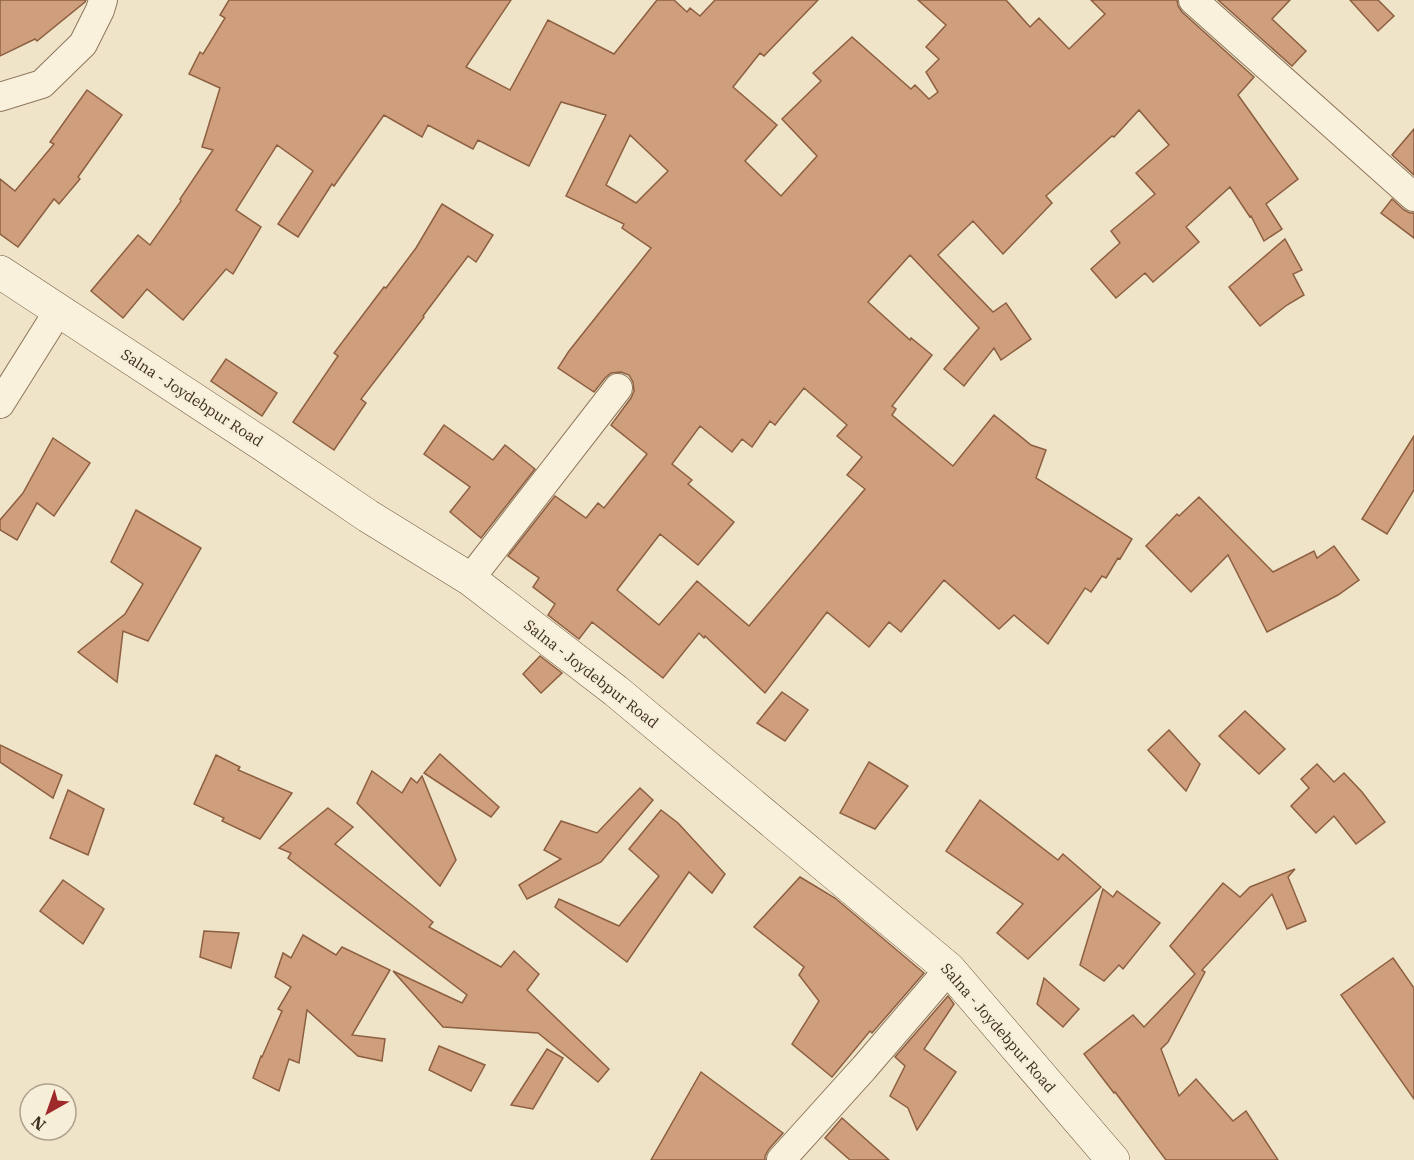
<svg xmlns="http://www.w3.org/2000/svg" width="1414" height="1160" viewBox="0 0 1414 1160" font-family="'IBM Plex Serif',serif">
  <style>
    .building { fill: #cf9f7d; stroke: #8d5f41; stroke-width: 1.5; fill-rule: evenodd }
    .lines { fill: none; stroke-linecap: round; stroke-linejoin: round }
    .minor-casing { stroke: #8d765c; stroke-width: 30 }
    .secondary-casing { stroke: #6f573f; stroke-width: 34 }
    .minor { stroke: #faf1dc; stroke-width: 28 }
    .secondary { stroke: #faf1dc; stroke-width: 33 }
    .labels { text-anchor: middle; stroke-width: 5; stroke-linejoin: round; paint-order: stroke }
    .street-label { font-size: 15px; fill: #3d2e20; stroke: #f7eed8 }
  </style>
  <rect width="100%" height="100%" fill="#f0e4c8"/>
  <g class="building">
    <polygon points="0,0 86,0 85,2 37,41 35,39 0,56"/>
    <path d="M 229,0 L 511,0 L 466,67 L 510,90 L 548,20 L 614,54 L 657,0 L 674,0 L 687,12 L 690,8 L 700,16 L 715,0 L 818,0 L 764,56 L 760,53 L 733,87 L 777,125 L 745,161 L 781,196 L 817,156 L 782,119 L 821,81 L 813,73 L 852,37 L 911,89 L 915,85 L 929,99 L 938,92 L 926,72 L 939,59 L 926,47 L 946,25 L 918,0 L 1006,0 L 1030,27 L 1039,18 L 1069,49 L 1105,14 L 1091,0 L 1177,0 L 1178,6 L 1182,12 L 1254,77 L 1238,95 L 1298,179 L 1266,204 L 1282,229 L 1264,241 L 1251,216 L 1250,217 L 1230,187 L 1186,227 L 1199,242 L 1153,282 L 1145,273 L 1116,298 L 1091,269 L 1120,243 L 1111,231 L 1155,194 L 1136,173 L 1169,145 L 1139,110 L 1114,137 L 1112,136 L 1046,196 L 1052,203 L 1003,254 L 973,221 L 938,255 L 993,312 L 1006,303 L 1031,339 L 1001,360 L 994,348 L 964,386 L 944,369 L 979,328 L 910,255 L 868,302 L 910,340 L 911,338 L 932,355 L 892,406 L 896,409 L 892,415 L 953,466 L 994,415 L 1031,445 L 1046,450 L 1036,478 L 1132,539 L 1120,559 L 1118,558 L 1106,578 L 1102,576 L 1091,592 L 1085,588 L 1048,644 L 1014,615 L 999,629 L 944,580 L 901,632 L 889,622 L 869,647 L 827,612 L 765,693 L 705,636 L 704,638 L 699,633 L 663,678 L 592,622 L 579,639 L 548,615 L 555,604 L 533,587 L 539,578 L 508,556 L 555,496 L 586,518 L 598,503 L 604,508 L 647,454 L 611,425 L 631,398 L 634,391 L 633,382 L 629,375 L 621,372 L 611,373 L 605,378 L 594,392 L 558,368 L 569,351 L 651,248 L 622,228 L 624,224 L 566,196 L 606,115 L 561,102 L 529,166 L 478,140 L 473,149 L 428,125 L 422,137 L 384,115 L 334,186 L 332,184 L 298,237 L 278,224 L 313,171 L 277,145 L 236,210 L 261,227 L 233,274 L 226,269 L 183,320 L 147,289 L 123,318 L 91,291 L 138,235 L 150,245 L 181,201 L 180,199 L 213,150 L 202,147 L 220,88 L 189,74 L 200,52 L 203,54 L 225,18 L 220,15 ZM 630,135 L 668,171 L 636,203 L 606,185 ZM 804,388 L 847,425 L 837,436 L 862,457 L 847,475 L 865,489 L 749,626 L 697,581 L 659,625 L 617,590 L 660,534 L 698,565 L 734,522 L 688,484 L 692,480 L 672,464 L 700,426 L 732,452 L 742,439 L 752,447 L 770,421 L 775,425 Z"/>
    <polygon points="1218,0 1290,0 1272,19 1306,51 1292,66"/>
    <polygon points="1350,0 1378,0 1394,16 1378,31"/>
    <polygon points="87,90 122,115 78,177 80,179 59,204 54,199 18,247 0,234 0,179 15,191 54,144 50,142"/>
    <polygon points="1414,129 1414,175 1392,155"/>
    <polygon points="1392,199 1404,210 1410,213 1414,213 1414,238 1381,213"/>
    <polygon points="442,204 493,235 476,262 468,256 423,316 424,317 361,399 366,403 334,450 293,422 338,356 334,353 384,287 386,288 416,248"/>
    <polygon points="1285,239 1302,270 1293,274 1304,295 1287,305 1260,326 1229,287"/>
    <polygon points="226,359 277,393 262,416 211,381"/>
    <polygon points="444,425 493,460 505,445 535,469 481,538 450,512 470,487 424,454"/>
    <polygon points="1414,436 1414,490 1387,534 1362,519"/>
    <polygon points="53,438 90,463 54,516 37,503 17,540 0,530 0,520 23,493"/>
    <polygon points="1199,497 1273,572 1314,551 1317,558 1334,546 1359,580 1338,595 1267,632 1228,555 1191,592 1146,546 1177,514 1179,516"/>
    <polygon points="136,510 201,548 148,641 123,631 117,682 78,652 125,614 143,584 111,562"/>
    <polygon points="540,656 562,673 541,693 523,674"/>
    <polygon points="782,692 808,710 785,741 757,723"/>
    <polygon points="1245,711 1285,749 1259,774 1219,736"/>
    <polygon points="1169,730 1200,764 1186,791 1148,750"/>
    <polygon points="0,745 62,775 53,798 0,762"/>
    <polygon points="440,754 499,807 491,817 424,773"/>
    <polygon points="216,755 240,767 238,770 292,793 260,839 222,821 224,818 194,804"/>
    <polygon points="869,762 908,786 875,829 840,813"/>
    <polygon points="1317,764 1334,782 1344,773 1362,792 1385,822 1356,844 1334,816 1316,833 1291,806 1309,788 1301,779"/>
    <polygon points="372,771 402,793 411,778 417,783 422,776 456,860 440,886 357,803"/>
    <polygon points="640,788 653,800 601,862 527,899 519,885 561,859 544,850 561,821 597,833"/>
    <polygon points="68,790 104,809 88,855 50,838"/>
    <polygon points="980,800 1058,860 1063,854 1101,887 1028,959 997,933 1023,904 946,851"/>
    <polygon points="328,808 353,827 335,844 433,922 429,927 501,967 514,951 539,974 527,990 609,1069 598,1082 538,1033 443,1027 393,971 462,1003 467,995 288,858 291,853 279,848"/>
    <polygon points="661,810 678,823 725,874 712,893 689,872 627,962 555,907 559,899 619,926 659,876 629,849"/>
    <polygon points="1295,869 1288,877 1306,921 1287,929 1272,894 1202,970 1205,972 1168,1042 1161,1049 1179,1096 1196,1079 1233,1121 1246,1111 1278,1160 1166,1160 1115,1092 1114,1093 1084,1054 1133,1015 1144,1027 1195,974 1170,946 1223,883 1240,897 1250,887"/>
    <polygon points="800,877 835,898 924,973 872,1033 870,1031 832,1077 792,1044 819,1001 799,975 804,967 754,927"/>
    <polygon points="63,880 104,909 83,944 40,911"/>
    <polygon points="1103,889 1113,897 1117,891 1160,923 1123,969 1119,965 1104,981 1080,965"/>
    <polygon points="204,931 239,933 231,968 200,957"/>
    <polygon points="303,935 336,955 342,947 390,970 352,1035 385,1039 382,1061 358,1056 307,1010 299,1063 289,1059 279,1091 253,1078 261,1056 262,1057 282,1011 278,1009 291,987 275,977 283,953 291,958"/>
    <polygon points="1393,958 1414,988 1414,1099 1341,995"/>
    <polygon points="1044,978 1079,1009 1063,1027 1037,1004"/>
    <polygon points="948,996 954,1004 924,1049 956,1072 917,1130 908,1108 890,1096 905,1066 895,1057"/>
    <polygon points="439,1046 485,1065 471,1091 429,1070"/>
    <polygon points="547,1049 563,1058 533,1109 511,1105"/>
    <polygon points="701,1072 783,1133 769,1149 765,1156 765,1160 651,1160"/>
    <polygon points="842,1118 889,1160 850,1160 825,1138"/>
  </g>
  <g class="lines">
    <g class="minor-casing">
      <g id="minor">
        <polyline points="1193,0 1414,197"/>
        <polyline points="0,97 42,84 83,44 100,10 103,0"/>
        <polyline points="0,404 59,310"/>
        <polyline points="470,579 618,388"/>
        <polyline points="781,1160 864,1068 949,969"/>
      </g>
    </g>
    <g class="secondary-casing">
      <polyline id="secondary" points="0,272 265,446 368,516 470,579 616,691 949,969 1113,1160"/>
    </g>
    <use href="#minor" class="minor"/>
    <use href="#secondary" class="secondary"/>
  </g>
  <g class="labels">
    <g class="street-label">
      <text transform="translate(192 398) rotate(33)" y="5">Salna - Joydebpur Road</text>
      <text transform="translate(591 674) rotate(38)" y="5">Salna - Joydebpur Road</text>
      <text transform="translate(998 1028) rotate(49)" y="5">Salna - Joydebpur Road</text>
    </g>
  </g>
  <g transform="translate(48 1112) rotate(220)"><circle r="28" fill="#f7eed8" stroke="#ada18e" stroke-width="1.5"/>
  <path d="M0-4.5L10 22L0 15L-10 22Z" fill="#9e2a2b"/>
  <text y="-9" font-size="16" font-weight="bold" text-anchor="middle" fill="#3d2e20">N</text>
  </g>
</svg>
